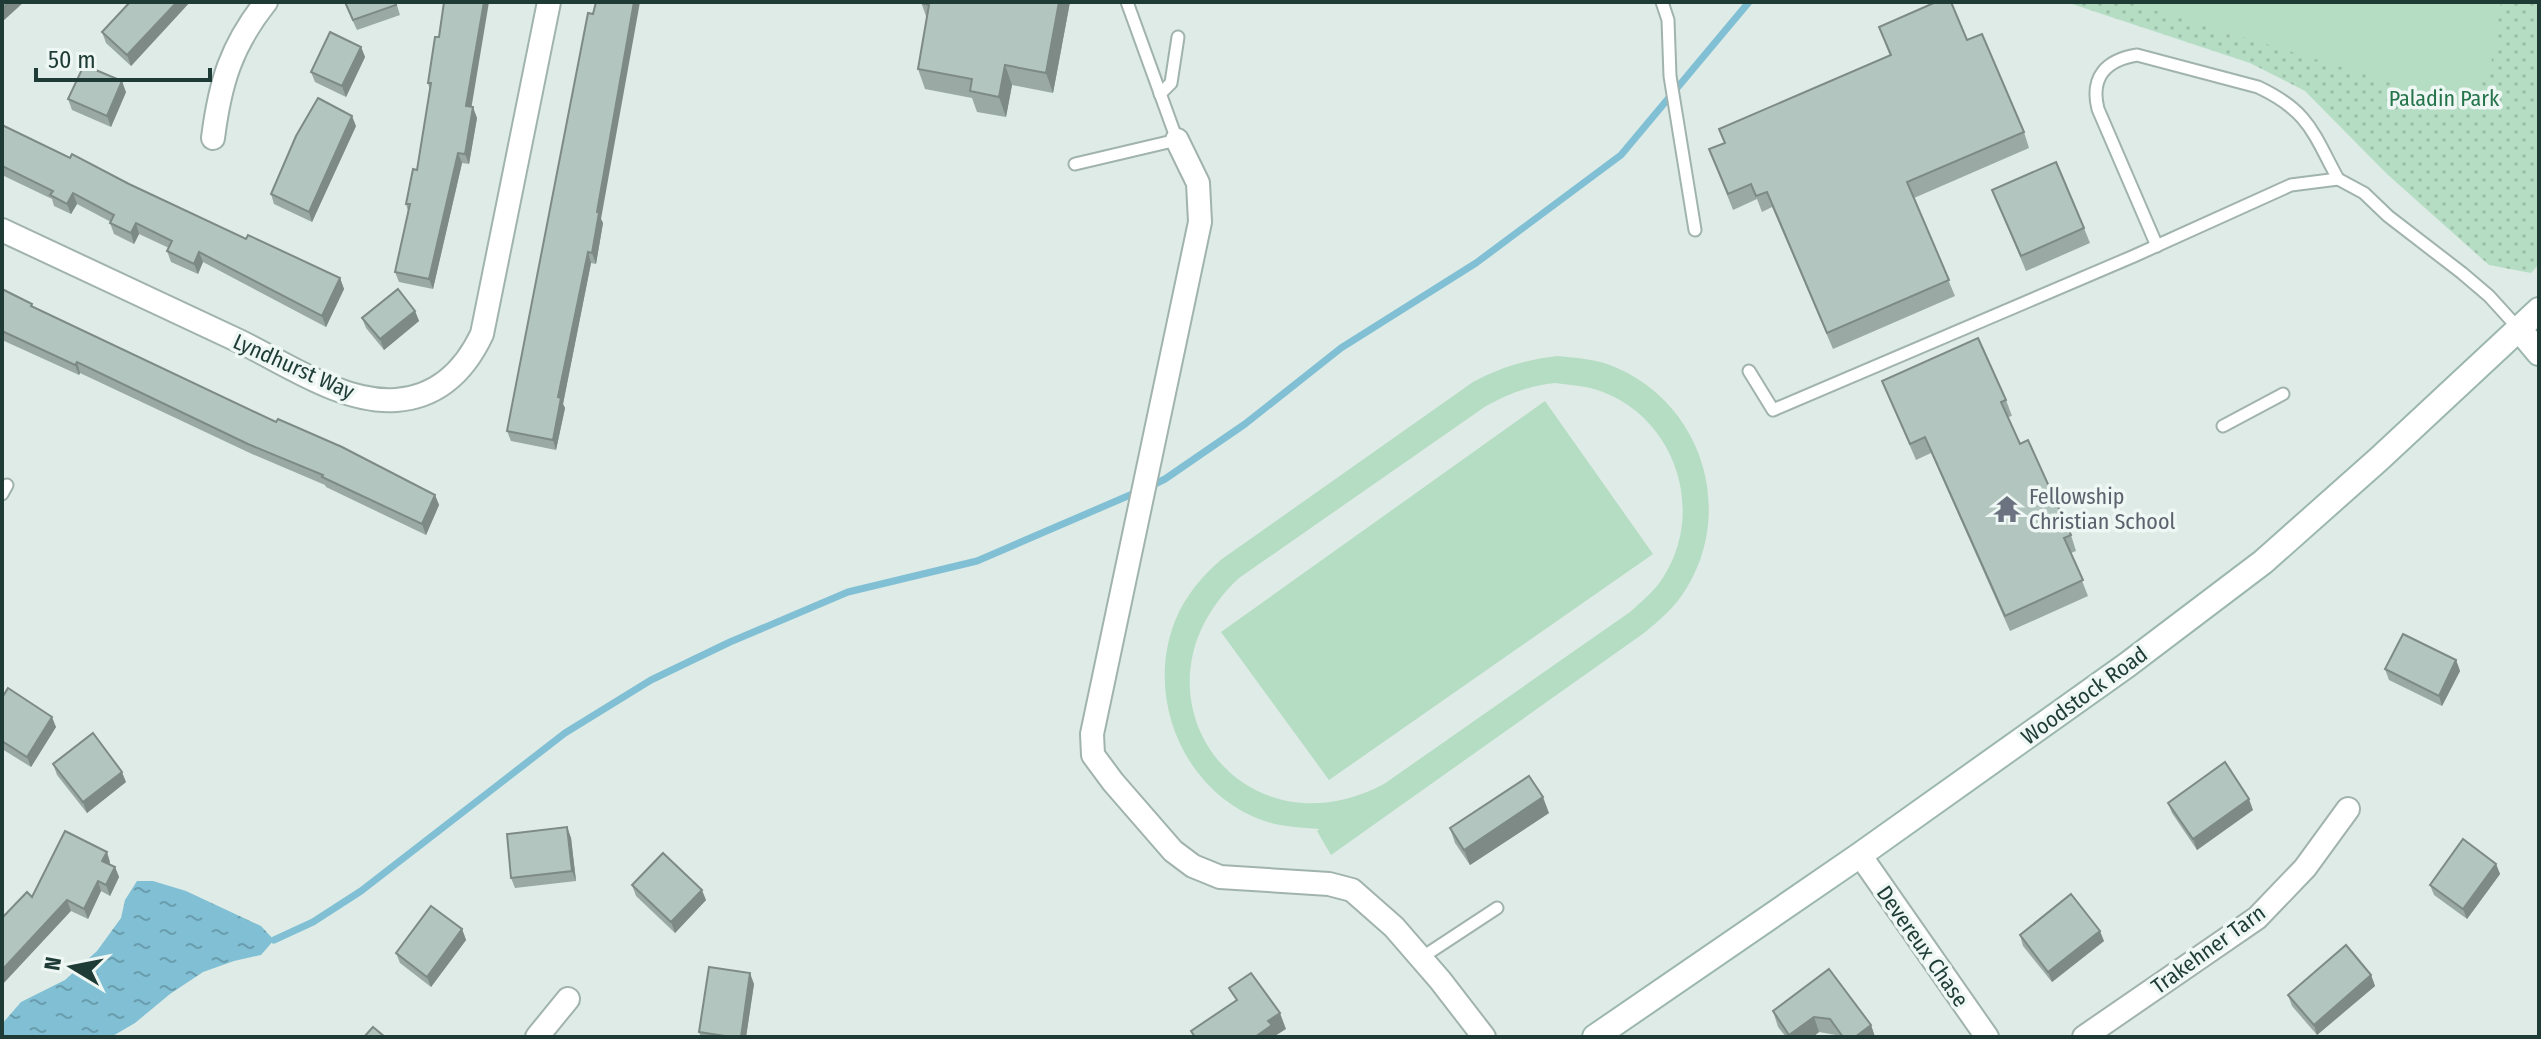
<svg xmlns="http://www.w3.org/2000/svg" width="2541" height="1039" viewBox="0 0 2541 1039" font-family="'Fira Sans Condensed',sans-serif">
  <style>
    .grass { fill: url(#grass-dots) }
    .pitch { fill: #b5ddc3; fill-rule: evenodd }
    .water { fill: url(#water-ripples) }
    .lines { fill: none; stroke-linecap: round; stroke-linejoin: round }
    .stream { stroke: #81c0d4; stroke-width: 7 }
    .lane-casing { stroke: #a1b3ae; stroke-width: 15 }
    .street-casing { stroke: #a1b3ae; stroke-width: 26 }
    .secondary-casing { stroke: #9cb7af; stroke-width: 28 }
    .lane { stroke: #fff; stroke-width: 11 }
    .street { stroke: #fff; stroke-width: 22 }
    .secondary { stroke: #fff; stroke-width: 24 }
    .wall { fill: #9aa9a4 }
    .shaded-wall { fill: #7d8a86 }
    .building { fill: #b3c5bf; stroke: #7d8a86; stroke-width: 2 }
    .labels { text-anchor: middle; stroke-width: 7; stroke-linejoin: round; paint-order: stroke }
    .park-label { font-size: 22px; fill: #26744b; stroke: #eef7f3 }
    .street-label { font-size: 22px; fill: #1e3b36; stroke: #eef7f3 }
    .worship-label { font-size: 22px; fill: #5b616d; stroke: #eef7f3; text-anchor: start }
  </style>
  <defs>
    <pattern id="grass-dots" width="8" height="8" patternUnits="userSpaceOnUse" patternTransform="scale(2)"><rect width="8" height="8" fill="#b5ddc3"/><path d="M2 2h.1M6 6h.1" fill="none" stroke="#9bbfa8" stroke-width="1.8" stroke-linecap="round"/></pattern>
    <pattern id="water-ripples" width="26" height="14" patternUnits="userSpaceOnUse" patternTransform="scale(2)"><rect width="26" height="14" fill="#81c0d4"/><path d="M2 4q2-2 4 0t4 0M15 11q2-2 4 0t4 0" fill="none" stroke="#699dad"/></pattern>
  </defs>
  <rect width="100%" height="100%" fill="#deebe6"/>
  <polygon class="grass" points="2066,2 2539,2 2539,264 2531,273 2489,265 2387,174 2305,91 2250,63"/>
  <g class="pitch">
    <polygon points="2128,2 2501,2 2490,70 2453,101"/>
    <path d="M 1557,356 C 1577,358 1598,359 1617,368 C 1702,405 1735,510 1686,589 C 1675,607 1660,620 1644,633 L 1331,855 L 1317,831 L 1319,829 C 1299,827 1279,827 1259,819 C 1183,789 1145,697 1175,621 C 1185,596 1202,576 1222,559 L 1473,382 C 1501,367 1525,360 1557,356 ZM 1555,383 C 1571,385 1588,386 1603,392 C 1676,420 1705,511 1664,576 C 1655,591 1642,601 1630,612 L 1384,784 C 1238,861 1119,690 1239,578 L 1486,406 C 1509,393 1529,386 1555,383 Z"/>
    <polygon points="1545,401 1653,554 1329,780 1221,632"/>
  </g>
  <polygon class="water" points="137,881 153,881 186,891 261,926 274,940 261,955 234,961 203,972 170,994 135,1023 111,1037 2,1037 2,1024 21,1002 65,980 97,951 121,918 125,900"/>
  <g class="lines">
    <g class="stream">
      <polyline points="1149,487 1165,479 1245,424 1341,348 1476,263 1621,155 1749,2"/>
      <polyline points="274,940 313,922 361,891 565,733 651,680 730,642 848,592 977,561 1137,492"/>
    </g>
    <g class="lane-casing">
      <g id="lane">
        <polyline points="1662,2 1668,20 1670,76 1695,230"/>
        <polyline points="1160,94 1171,83 1178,37"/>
        <polyline points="1075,164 1177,140 1127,2"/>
        <path d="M 2157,246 L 2098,109 C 2090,77 2106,60 2137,55 L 2258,87 C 2309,111 2313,133 2338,179"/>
        <polyline points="1749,371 1773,410 2134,256 2291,185 2338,179 2364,193 2388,216 2462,273 2489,296 2519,329"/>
        <polyline points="2223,426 2283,394"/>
        <polyline points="2,494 7,485"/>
        <polyline points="1421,958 1497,908"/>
      </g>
    </g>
    <g class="street-casing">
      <g id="street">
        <path d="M 213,138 C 220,83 231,46 266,2"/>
        <polyline points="1177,140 1198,183 1200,222 1092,734 1093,755 1113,782 1173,851 1193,866 1220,877 1329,884 1352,890 1394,927 1440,980 1484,1037"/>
        <path d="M 2,230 C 81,267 160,304 239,341 C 285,363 343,404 396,400 C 438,397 465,370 482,334 L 549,2"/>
        <polyline points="1860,855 1987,1037"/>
        <polyline points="537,1037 568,999"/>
        <polyline points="2084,1037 2257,918 2305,868 2348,809"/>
      </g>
    </g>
    <g class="secondary-casing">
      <g id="secondary">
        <polyline points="2519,329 2539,353"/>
        <polyline points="1595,1037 1860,855 2127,665 2263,562 2379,459 2539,310"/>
      </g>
    </g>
    <use href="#lane" class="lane"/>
    <use href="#street" class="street"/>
    <use href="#secondary" class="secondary"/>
  </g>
  <g class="wall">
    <polygon points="130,2 190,2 131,66 106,43 102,32"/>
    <polygon points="344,2 396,2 400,15 357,30"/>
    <polygon points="921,2 1070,2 1053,93 1012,85 1006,117 977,112 972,98 925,89 918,69 927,19"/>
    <polygon points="1879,27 1967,40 2024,132 2029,148 1914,198 1955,296 1833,349 1772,207 1762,212 1757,199 1733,210 1709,149 1724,143 1890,56"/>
    <polygon points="435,37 477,118 469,164 462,163 433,289 399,282 395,272 408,211 406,204 417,170 430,90 428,83"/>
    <polygon points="361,47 365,57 346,97 315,82 311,72"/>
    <polygon points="126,92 111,127 72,110 68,99"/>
    <polygon points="2,125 70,158 129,184 246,239 340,278 344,289 326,327 203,262 198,274 171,262 167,251 169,248 139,234 134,244 114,234 110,223 111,222 77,204 71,214 54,206 52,199 2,175"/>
    <polygon points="356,126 312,222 274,204 271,194"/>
    <polygon points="1992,190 2084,228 2090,243 2026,271"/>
    <polygon points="601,219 603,223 596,264 591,263 563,404 565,408 556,450 511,441 507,431"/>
    <polygon points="2,289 34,308 276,422 435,495 439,505 426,535 326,487 325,485 252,454 80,373 79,375 2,340"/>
    <polygon points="415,311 419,321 384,350 366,328 362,318"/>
    <polygon points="1882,381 2006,400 2012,416 2008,417 2020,444 2071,535 2076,551 2071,553 2088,596 2010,631 1931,453 1916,460"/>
    <polygon points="2456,660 2460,671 2442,706 2389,680 2385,669"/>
    <polygon points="2,698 56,727 31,767 2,749"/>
    <polygon points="53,764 126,782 87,813 57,775"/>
    <polygon points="2168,803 2253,810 2197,850 2172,813"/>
    <polygon points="1549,813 1470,865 1455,843 1450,828"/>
    <polygon points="567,827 571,838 576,881 515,888 511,878"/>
    <polygon points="110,862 110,864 115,867 119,877 110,896 101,891 88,919 71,911 32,897"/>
    <polygon points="2496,864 2500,874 2467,919 2434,895 2430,885"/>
    <polygon points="632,885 706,900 675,933 636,896"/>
    <polygon points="462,929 466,940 431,987 400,963 396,953"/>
    <polygon points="2020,935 2104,941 2052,982 2023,946"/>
    <polygon points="2371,975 2375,986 2317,1035 2292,1006 2288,995"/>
    <polygon points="754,984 746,1037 701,1037 699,1032"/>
    <polygon points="1773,1011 1871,1025 1875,1037 1837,1037 1836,1035 1819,1032 1813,1037 1786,1037 1778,1027"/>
  </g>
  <g class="shaded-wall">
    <polygon points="9,2 24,2 2,22 2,8"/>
    <polygon points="177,2 190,2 131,66 127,55"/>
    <polygon points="484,2 489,2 470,116 466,106"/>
    <polygon points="634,2 640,2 601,219 603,223 596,264 592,253 597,212"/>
    <polygon points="1059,2 1070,2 1053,93 1046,73"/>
    <polygon points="361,47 365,57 346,97 342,86"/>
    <polygon points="1005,65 1012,85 1006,117 999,97"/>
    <polygon points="122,81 126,92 111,127 107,116"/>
    <polygon points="473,107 477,118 469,164 465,154"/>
    <polygon points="352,116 356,126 312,222 309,212"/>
    <polygon points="458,153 462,163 433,289 429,279"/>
    <polygon points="73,193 77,204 71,214 67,204"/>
    <polygon points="136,223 139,234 134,244 131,233"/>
    <polygon points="199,252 203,262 198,274 194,264"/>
    <polygon points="588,252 591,263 563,404 565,408 556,450 553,440 558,397"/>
    <polygon points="340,278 344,289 326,327 322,316"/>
    <polygon points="415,311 419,321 384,350 380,339"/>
    <polygon points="77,362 80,373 79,375 75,365"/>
    <polygon points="435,495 439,505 426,535 422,524"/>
    <polygon points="2456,660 2460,671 2442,706 2439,696"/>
    <polygon points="52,717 56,727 31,767 27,757"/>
    <polygon points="122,772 126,782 87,813 83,802"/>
    <polygon points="1543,797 1549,813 1470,865 1464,850"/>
    <polygon points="2249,799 2253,810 2197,850 2193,839"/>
    <polygon points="567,827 571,838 576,881 572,871"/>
    <polygon points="107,852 110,862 106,871 102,861"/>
    <polygon points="2496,864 2500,874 2467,919 2463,909"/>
    <polygon points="115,867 119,877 110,896 106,885"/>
    <polygon points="98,881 101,891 88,919 84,909"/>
    <polygon points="702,890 706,900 675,933 671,922"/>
    <polygon points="67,900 71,911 2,985 2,970"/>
    <polygon points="462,929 466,940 431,987 427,977"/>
    <polygon points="2100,931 2104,941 2052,982 2048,972"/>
    <polygon points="750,973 754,984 746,1037 741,1037"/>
    <polygon points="2371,975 2375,986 2317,1035 2314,1025"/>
    <polygon points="1280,1013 1286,1029 1275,1036 1276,1037 1255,1037 1268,1021"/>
    <polygon points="1814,1017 1819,1032 1813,1037 1790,1037 1789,1035"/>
    <polygon points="1871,1025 1875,1037 1855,1037"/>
  </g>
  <g class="building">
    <polygon points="2,2 9,2 2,8"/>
    <polygon points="130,2 177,2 127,55 102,32"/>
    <polygon points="345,2 395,2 396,5 353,20"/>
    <polygon points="444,2 484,2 466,106 473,107 465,154 458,153 429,279 395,272 410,204 406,204 413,169 417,170 431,83 428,83 435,37 439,37"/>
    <polygon points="596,2 634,2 597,212 599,213 592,253 588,252 558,397 561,398 553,440 507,431 588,13 593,14"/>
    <polygon points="921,2 1059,2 1046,73 1005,65 999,97 970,91 972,79 918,69 929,5 921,3"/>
    <polygon points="1936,2 1951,2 1967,40 1982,34 2024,132 1907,182 1949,280 1827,333 1767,192 1756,196 1751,184 1728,194 1709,149 1725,143 1719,129 1891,55 1879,27"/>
    <polygon points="330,32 361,47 342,86 311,72"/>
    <polygon points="84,65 122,81 107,116 68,99"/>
    <polygon points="318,98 352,116 309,212 271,194 296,136"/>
    <polygon points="2,125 70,158 72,154 129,184 246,239 248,235 340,278 322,316 199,252 194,264 167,251 172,241 136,223 131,233 110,223 114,215 73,193 67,204 50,195 53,191 2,166"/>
    <polygon points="2056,162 2084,228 2021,256 1992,190"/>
    <polygon points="2,289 32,304 31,306 276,422 278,419 342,447 435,495 422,524 322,477 323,475 248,444 77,362 75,365 2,331"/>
    <polygon points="398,289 415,311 380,339 362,318"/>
    <polygon points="1978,338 2006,400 2001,402 2020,444 2028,440 2071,535 2064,538 2083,580 2005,616 1925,437 1910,444 1882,381"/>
    <polygon points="2403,634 2456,660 2439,696 2385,669"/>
    <polygon points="8,688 52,717 27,757 2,741 2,698"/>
    <polygon points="93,733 122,772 83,802 53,764"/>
    <polygon points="2225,762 2249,799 2193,839 2168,803"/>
    <polygon points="1529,776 1543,797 1464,850 1450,828"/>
    <polygon points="567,827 572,871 511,878 507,834"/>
    <polygon points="65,831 107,852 102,861 115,867 106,885 98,881 84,909 67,900 2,970 2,918 27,892 32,897"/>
    <polygon points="2463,839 2496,864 2463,909 2430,885"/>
    <polygon points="663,853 702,890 671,922 632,885"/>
    <polygon points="2071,894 2100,931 2048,972 2020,935"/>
    <polygon points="431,906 462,929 427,977 396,953"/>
    <polygon points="2346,945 2371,975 2314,1025 2288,995"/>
    <polygon points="709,967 750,973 741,1037 731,1037 699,1032"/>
    <polygon points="1829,969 1871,1025 1855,1037 1843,1037 1830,1019 1814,1017 1789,1035 1773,1011"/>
    <polygon points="1251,973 1280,1013 1268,1021 1272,1025 1255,1037 1195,1037 1191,1031 1237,1000 1229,988"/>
    <polygon points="373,1027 385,1037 364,1037"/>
  </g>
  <defs>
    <g id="temple-bare" transform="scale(2.16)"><path d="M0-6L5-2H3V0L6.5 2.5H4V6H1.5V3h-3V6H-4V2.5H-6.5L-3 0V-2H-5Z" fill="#6b7280" stroke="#eef7f3" stroke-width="2.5" paint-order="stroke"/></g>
  </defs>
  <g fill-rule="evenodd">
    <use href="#temple-bare" x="2007" y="509"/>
  </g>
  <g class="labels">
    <g class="park-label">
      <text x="2444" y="106">Paladin Park</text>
    </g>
    <g class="street-label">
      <text transform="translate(294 366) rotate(24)" y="8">Lyndhurst Way</text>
      <text transform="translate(2084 695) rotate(-36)" y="8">Woodstock Road</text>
      <text transform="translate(1923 946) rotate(55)" y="8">Devereux Chase</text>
      <text transform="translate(2208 949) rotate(-36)" y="8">Trakehner Tarn</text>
    </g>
    <g class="worship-label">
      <text x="2029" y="504">Fellowship<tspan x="2029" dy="25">Christian School</tspan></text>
    </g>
  </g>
  <rect width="2541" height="1039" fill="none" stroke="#1e3b36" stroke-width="8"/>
  <g transform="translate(72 967) rotate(280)" stroke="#eef7f3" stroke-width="6" paint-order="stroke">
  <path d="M0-6L14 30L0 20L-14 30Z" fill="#1e3b36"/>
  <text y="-12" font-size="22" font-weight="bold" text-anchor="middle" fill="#1e3b36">N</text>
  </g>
  <path d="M36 68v12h174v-12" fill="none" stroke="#1e3b36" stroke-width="4"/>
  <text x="48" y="68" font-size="24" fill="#1e3b36" stroke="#eef7f3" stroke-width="6" paint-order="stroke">50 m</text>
</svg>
